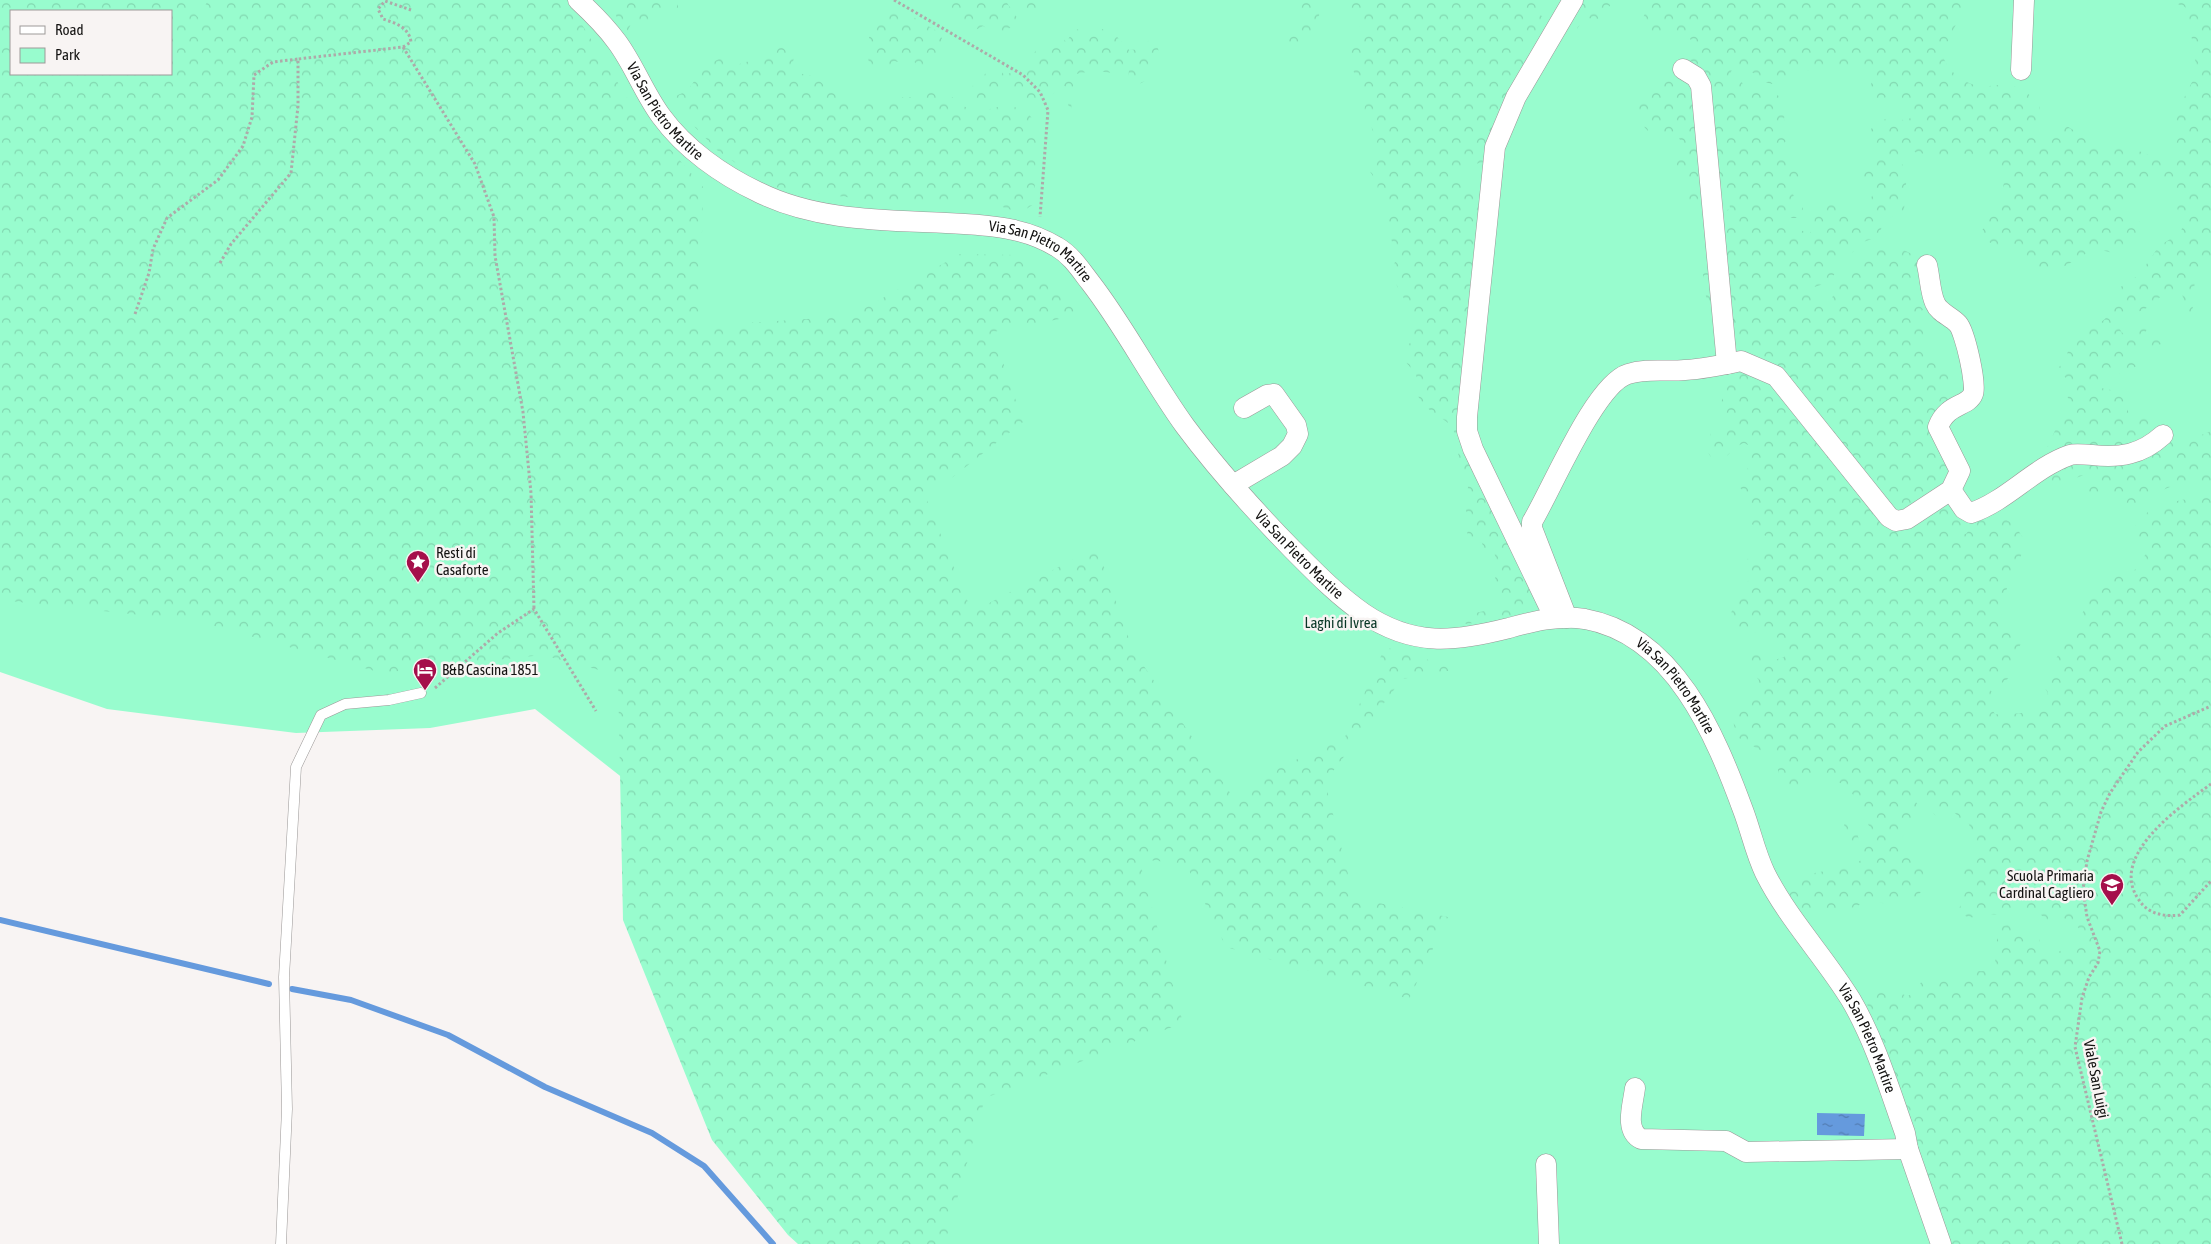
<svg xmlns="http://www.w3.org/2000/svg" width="2211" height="1244" viewBox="0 0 2211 1244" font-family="'Asap Condensed',sans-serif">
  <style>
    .green { fill: #98fcce; fill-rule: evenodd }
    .forest { fill: url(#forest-crowns); fill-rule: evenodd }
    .water { fill: url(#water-ripples) }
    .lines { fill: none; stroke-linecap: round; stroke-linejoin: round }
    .stream { stroke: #659add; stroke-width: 6 }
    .service-casing { stroke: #9a9796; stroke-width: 11 }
    .minor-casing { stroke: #9a9796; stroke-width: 21 }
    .path { stroke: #adaaa9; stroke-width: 3; stroke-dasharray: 2.5 2.5; stroke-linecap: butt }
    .service { stroke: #fff; stroke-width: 10 }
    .minor { stroke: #fff; stroke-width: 20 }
    .labels { text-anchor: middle; stroke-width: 5; stroke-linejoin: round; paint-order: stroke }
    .street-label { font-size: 15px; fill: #141312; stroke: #f8f4f3 }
    .poi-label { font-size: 15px; fill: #141312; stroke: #f8f4f3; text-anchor: start }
    .park-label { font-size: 15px; fill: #093726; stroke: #f8f4f3 }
  </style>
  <defs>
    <pattern id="forest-crowns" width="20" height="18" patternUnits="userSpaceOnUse" patternTransform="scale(1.25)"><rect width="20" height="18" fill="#98fcce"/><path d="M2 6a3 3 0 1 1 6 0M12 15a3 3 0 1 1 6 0" fill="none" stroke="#82d7b0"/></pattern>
    <pattern id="water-ripples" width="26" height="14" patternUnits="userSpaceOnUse" patternTransform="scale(1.25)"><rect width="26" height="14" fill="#659add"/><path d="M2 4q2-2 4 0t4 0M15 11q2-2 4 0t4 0" fill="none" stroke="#527cb2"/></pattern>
  </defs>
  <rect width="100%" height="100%" fill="#f8f4f3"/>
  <path class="green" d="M 0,0 L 2211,0 L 2211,1244 L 849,1244 L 624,779 L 535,709 L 430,728 L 296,733 L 107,709 L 0,672 ZM 11,11 L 171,11 L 171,74 L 11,74 Z"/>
  <g class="forest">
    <path d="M 0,0 L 181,0 L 199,18 L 208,0 L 560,0 L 576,15 L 631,104 L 703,187 L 700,326 L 851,316 L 960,254 L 1019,255 L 1085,314 L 993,332 L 1023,422 L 926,498 L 972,612 L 1097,547 L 1133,650 L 1235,800 L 1277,768 L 1344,739 L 1385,647 L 1459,669 L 1402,679 L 1325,782 L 1354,898 L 1448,917 L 1409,999 L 1226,947 L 1186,864 L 1139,859 L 1183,1023 L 985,1098 L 946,1239 L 948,1244 L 798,1244 L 788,1235 L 712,1140 L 623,920 L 618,675 L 542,655 L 382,673 L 196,621 L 0,600 ZM 11,11 L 171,11 L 171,74 L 11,74 Z"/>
    <polygon points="623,0 678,0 678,9 673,8 664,15 654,15 650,23 640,23 637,19 632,21 628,31 616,16 617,6"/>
    <polygon points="945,0 1005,0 1020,22 1018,26 1006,29 1005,34 1001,37 983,26 970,33 968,27 957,20 957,16 950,14 952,8"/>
    <polygon points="1017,0 1050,0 1047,7 1028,15 1016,6"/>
    <polygon points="1297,0 1320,0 1318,34 1295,55 1287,49 1286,40 1303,25"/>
    <path d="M 1346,0 L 1548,0 L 1540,14 L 1545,20 L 1547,28 L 1542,37 C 1523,34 1518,50 1527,64 L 1486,163 L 1479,163 L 1464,168 L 1458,181 L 1482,205 L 1459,422 L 1540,606 L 1524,609 L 1518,617 L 1466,624 L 1462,620 C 1475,608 1493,615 1505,599 L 1494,586 L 1497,567 L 1494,550 L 1484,549 L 1482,543 L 1466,541 L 1469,522 L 1466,511 L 1468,487 L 1462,477 L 1455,434 L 1451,425 L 1423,405 L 1418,396 L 1416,374 L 1404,360 L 1405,348 L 1414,339 L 1409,308 L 1389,271 L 1400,255 L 1394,250 L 1386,218 L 1391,208 L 1387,199 L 1378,191 L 1377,182 L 1367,167 L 1378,145 L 1370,123 L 1363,115 L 1366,102 L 1356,81 L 1349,52 L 1375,29 L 1360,27 L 1358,20 L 1359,11 L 1351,10 Z"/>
    <polygon points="1575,0 1614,0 1606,11 1607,15 1616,23 1615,27 1599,19 1585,18 1576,30 1567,25"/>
    <path d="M 1652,0 L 1884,0 L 1891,10 L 1901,0 L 1968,0 L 1942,53 C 1946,70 1963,84 1981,86 C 1994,87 2003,82 2016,87 C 2026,90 2033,98 2040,106 L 2039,114 L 2036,121 L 2029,122 C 2028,131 2030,136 2037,141 L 2052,137 L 2056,128 L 2065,125 L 2095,143 L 2102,150 L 2108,149 L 2115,142 L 2160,159 L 2172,162 L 2176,155 L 2176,114 L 2197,72 L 2188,14 L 2185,7 L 2168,0 L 2211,0 L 2211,258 L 2208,257 C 2190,274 2196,291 2192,313 L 2180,308 C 2182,303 2185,298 2181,293 C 2173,281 2153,305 2145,309 C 2131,316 2130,310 2118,326 L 2122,333 C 2133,330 2135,318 2150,324 L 2146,331 L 2146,336 C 2154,335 2159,332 2167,337 L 2167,343 L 2138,349 L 2134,354 L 2137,366 L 2120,374 L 2107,366 L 2101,372 L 2103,383 L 2101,388 L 2121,392 L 2132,422 L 2151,415 L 2154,423 L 2162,420 L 2161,430 L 2146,443 L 2048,455 L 2046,450 L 2059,422 L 2071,407 C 2068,396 2064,394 2070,382 L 2065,377 L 2058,376 L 2055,371 L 2065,361 L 2071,341 L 2077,338 L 2087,340 L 2091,322 L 2101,322 L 2105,319 L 2119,288 L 2139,275 L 2159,246 L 2180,233 L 2183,226 L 2171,189 C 2166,180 2159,179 2149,180 L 2143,192 L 2124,203 L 2122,209 L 2140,222 L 2142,228 L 2135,235 L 2126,235 L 2124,247 L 2113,253 L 2097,249 L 2090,251 C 2078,258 2042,284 2032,269 C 2026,261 2026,251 2019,245 L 2006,242 L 2002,246 C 1990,245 1977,237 1985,224 L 2008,193 L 2003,187 L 2006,173 L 2000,164 L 1989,156 L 1955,153 L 1943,158 L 1905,150 L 1900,155 L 1902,164 L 1907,172 L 1904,210 L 1884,221 L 1878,237 L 1857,244 L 1853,252 L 1840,259 C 1834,280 1831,282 1811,288 L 1812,299 L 1818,304 L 1829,303 L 1842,280 L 1859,266 L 1868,246 C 1890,244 1902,247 1920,259 C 1918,272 1914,275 1911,286 L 1915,293 L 1920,289 L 1926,291 L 1928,304 L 1917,316 L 1915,323 L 1925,326 L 1928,331 L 1925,348 C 1970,384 1948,404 1926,445 L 1928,450 L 1939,453 L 1950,462 L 1945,498 L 1962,515 L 1964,520 L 1960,527 L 1962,533 L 1966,534 L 1978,518 L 1991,512 L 2014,524 L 2025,541 C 2021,567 1998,593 2002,620 L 2023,634 C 2024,641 2019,646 2017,652 C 2013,667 2018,673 2002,683 L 1996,681 L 1991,685 L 1990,690 L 1994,694 L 1988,704 L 1995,714 C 2009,717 2021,710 2036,714 L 2048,693 L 2044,687 L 2039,686 L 2042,675 L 2046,677 L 2055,668 L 2054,662 L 2082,614 L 2094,588 L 2115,574 L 2131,572 L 2136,569 L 2147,552 L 2145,547 L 2133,541 L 2132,535 C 2139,507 2169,502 2194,498 L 2199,495 L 2203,489 C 2191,466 2147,502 2130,507 L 2116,495 L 2101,498 L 2092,498 L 2087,490 L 2096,475 L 2091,472 L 2049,489 L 2040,481 L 2052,468 L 2171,439 L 2182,443 L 2211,431 L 2211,1244 L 1952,1244 L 1866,1001 L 1874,990 L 1886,987 L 1907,996 L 1915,993 C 1925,968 1936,981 1956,982 L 1967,971 L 1985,971 L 1994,967 C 1998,952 1994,940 2001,926 L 2023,923 L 2027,934 L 2039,936 L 2041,954 L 2052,956 L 2075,942 L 2081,931 C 2072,919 2061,914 2047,920 C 2042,916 2036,910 2030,909 C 2012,904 2006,921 1982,912 L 1978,916 L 1969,918 L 1962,914 L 1959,909 L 1971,877 L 1962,873 L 1962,863 L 1977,851 L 1969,824 L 1957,821 L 1957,815 L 1950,809 L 1938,818 L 1932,812 L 1930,796 L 1923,795 L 1916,802 L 1920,808 L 1919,821 L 1900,829 C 1894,851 1919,852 1925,864 C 1929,870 1928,877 1926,883 C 1917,908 1886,905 1865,900 C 1862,903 1859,906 1855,907 C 1851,909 1804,910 1800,908 C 1792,904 1789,893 1787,884 L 1810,874 L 1854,865 L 1861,860 L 1849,847 L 1844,824 L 1853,819 C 1859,828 1856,838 1862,847 L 1871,836 L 1871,828 C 1865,822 1866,817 1862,811 C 1858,805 1855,796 1850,791 C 1842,781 1824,775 1811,773 L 1803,786 L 1793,787 L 1778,777 L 1778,768 L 1785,765 L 1782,758 L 1774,758 L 1737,737 L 1731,713 L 1735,707 L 1759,696 L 1754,687 L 1759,680 L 1741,661 L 1743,654 L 1749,649 L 1772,661 L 1784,657 C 1784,631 1764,628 1742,636 L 1727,626 L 1727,619 L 1745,590 L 1750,575 L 1744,569 L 1746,560 L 1765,547 L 1766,536 L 1758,532 L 1752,524 C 1753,509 1748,498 1739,486 L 1746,474 L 1754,448 L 1744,443 C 1734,446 1730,455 1721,460 L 1711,457 L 1706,450 L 1711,433 C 1720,431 1725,430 1726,420 L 1719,416 C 1718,403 1726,395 1728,383 C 1731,363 1724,340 1721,320 L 1708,311 L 1701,261 L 1714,247 L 1720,216 L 1730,208 L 1728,195 C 1714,192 1716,205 1705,207 C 1700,208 1693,205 1688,204 L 1686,193 L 1691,183 L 1688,175 L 1679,170 L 1674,157 L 1681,148 L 1682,142 L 1676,135 L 1667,132 L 1657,136 C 1640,130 1640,116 1637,100 L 1641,101 C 1649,95 1652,84 1659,78 C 1672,69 1687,81 1695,90 L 1693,113 C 1728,100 1712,74 1689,60 L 1693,41 L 1675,30 C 1662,33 1647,42 1637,29 ZM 1733,66 L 1756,74 L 1761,81 L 1772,84 L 1783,77 L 1796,78 L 1803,68 L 1814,73 C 1839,65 1846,63 1870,75 L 1872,82 L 1866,95 L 1873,103 L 1896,93 L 1901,95 L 1904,105 L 1910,109 L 1912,116 L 1907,121 C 1889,116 1871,118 1868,139 L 1881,145 L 1882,150 C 1866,166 1849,173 1874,192 L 1865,210 L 1852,216 L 1834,204 L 1821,207 L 1815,213 L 1814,228 L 1809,234 L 1786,223 L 1786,218 L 1797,218 L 1803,209 L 1801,202 L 1795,199 L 1793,194 L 1804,172 C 1798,160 1780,156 1777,145 L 1784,143 L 1788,139 L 1784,119 L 1786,106 C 1773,84 1769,95 1752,90 C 1746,89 1744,85 1740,80 C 1738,78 1733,78 1730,75 Z"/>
    <polygon points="887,9 903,11 940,33 943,42 937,51 939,55 918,72 914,71 916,63 910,60 906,64 894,61 890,68 870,67 868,58 871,49 869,37 878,26 879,16"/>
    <path d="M 1076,29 L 1090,33 L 1102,29 C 1115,33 1121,40 1129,50 L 1145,49 L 1150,36 L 1157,45 L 1160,56 L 1156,64 L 1148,71 L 1145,81 L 1139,84 L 1131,81 L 1128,77 L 1129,71 L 1120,73 L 1113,70 L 1112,73 C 1102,71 1083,71 1074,75 L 1071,111 L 1066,100 L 1068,88 L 1064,86 L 1050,96 L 1036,102 C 1026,102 1015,94 1009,86 L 1011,81 L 1008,80 L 988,98 L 976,100 L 970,95 L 975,79 L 984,75 L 991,68 L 1001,71 L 1005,76 L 1018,68 L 1026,67 L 1036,50 L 1046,53 L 1049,49 L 1053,49 L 1063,38 L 1066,42 L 1071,35 L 1070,31 Z"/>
    <path d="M 780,45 L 794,58 L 792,65 L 797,73 L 814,76 L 842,100 L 864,98 L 870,104 L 878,106 L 891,98 L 912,97 L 918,89 C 945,84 953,101 975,113 L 1005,105 L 1018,108 L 1028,113 L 1037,125 L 1034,204 L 1020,213 L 979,199 L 904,204 L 780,189 L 749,172 L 718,151 L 692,124 L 671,98 L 687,91 L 706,65 L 719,59 L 725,59 L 736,65 L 767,56 L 771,47 Z"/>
  </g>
  <polygon class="water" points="1817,1113 1865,1114 1864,1136 1817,1135"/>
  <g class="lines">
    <g class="stream">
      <polyline points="0,920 269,984"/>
      <polyline points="292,989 351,1000 448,1035 545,1087 652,1133 704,1166 773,1244"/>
    </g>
    <g class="service-casing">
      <polyline id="service" points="281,1244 287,1109 284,977 296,767 321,715 345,704 389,700 421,693"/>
    </g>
    <g class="minor-casing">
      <g id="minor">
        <path id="s1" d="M 578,0 C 591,12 606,27 617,42 C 634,65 644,93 661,116 C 685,149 722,175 758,192 C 816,221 883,220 946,223 C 985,225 1023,226 1057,247 C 1071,255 1080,269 1090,282 C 1125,327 1151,379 1185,426 C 1217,469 1254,510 1292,549 C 1315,572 1336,594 1363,613 C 1413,647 1454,642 1509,628 C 1534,621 1559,615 1585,619 C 1674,635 1715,734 1743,810 C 1751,831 1755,852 1765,873 C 1788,919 1824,956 1851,1000 C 1875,1041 1889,1088 1905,1133 L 1908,1149 L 1941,1244"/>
        <polyline points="1683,69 1696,77 1701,86 1727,364"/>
        <polyline points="2021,70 2024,0"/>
        <polyline points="1233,485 1282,456 1292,446 1298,434 1296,425 1274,394 1267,395 1244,408"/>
        <path d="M 1951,490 L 1964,509 L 1971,513 C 2007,501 2033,468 2070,455 C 2076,453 2085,455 2092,455 C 2120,458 2141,455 2163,435"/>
        <polyline points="1554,617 1473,449 1467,431 1467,417 1495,147 1516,97 1573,0"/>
        <path d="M 1567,618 L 1532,528 L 1532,522 C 1552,489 1595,384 1628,374 C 1647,368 1666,372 1685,370 C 1703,369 1723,365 1741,361 L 1776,376 L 1889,517 L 1896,521 L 1907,519 L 1951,490 L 1960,471 L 1938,427 C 1947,403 1968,407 1973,394 C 1977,385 1965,332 1958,324 C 1951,316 1939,313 1935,303 C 1930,292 1930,277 1927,265"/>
        <path d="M 1635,1088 C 1633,1105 1624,1130 1641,1139 L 1726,1141 L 1746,1152 L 1908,1149"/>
        <polyline points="1546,1164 1549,1244"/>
      </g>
    </g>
    <g class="path">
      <polyline points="894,0 1023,75 1040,92 1048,110 1040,217"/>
      <path d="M 403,47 L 411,42 C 409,27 395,23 383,19 L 378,9 L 385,1 L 411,10"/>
      <polyline points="220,263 231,244 291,173 298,106 298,59 403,47 475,164 494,217 495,256 523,412 531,493 534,609"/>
      <polyline points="135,314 149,273 153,249 167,218 218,180 243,146 252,117 254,75 273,62 298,59"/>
      <polyline points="435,688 498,633 534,609 596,711"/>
      <path d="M 2211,784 C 2181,806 2107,856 2139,900 C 2148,914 2164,917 2180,915 L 2211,881"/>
      <polyline points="2122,1244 2075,1047 2082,998 2089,977 2098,963 2100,951 2087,917 2083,889 2087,861 2101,812 2110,793 2138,752 2165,726 2211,706"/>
    </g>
    <use href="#service" class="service"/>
    <use href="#minor" class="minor"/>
  </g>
  <defs>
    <g id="sight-pin" transform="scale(1.25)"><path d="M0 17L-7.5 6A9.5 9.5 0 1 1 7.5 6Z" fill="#a50f4b" stroke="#f8f4f3"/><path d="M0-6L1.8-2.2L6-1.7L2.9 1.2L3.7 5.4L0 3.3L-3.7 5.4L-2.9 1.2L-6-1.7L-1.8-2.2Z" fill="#fff"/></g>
    <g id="hotel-pin" transform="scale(1.25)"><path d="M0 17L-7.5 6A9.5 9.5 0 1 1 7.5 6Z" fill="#a50f4b" stroke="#f8f4f3"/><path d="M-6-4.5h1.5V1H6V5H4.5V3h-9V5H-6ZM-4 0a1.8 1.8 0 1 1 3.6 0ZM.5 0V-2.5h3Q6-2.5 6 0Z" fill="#fff"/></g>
    <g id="school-pin" transform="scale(1.25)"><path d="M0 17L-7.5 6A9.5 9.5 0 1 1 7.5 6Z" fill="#a50f4b" stroke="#f8f4f3"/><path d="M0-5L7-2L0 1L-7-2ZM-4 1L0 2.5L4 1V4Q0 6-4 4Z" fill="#fff"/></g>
  </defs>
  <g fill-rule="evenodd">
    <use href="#sight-pin" x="418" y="562"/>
    <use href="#hotel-pin" x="425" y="670"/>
    <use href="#school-pin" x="2112" y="885"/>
  </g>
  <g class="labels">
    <g class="street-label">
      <text dy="5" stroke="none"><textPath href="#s1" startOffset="142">Via San Pietro Martire</textPath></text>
      <text dy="5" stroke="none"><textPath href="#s1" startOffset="562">Via San Pietro Martire</textPath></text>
      <text dy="5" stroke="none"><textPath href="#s1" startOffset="968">Via San Pietro Martire</textPath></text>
      <text dy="5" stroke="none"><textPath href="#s1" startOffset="1401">Via San Pietro Martire</textPath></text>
      <text dy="5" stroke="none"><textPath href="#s1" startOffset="1806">Via San Pietro Martire</textPath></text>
      <text transform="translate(2096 1079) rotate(79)" y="5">Viale San Luigi</text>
    </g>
    <g class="poi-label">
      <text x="436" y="558">Resti di<tspan x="436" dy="17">Casaforte</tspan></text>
      <text x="442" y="675">B&amp;B Cascina 1851</text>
      <text x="2094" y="881" text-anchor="end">Scuola Primaria<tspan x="2094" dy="17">Cardinal Cagliero</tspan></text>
    </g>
    <g class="park-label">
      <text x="1341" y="628">Laghi di Ivrea</text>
    </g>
  </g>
  <rect x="10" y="10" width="162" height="65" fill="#f8f4f3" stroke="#9d9a99"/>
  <rect x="20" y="26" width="25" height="8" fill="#ffffff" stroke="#9d9a99"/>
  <text x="55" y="35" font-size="15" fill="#141312">Road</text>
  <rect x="20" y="48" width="25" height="15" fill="#98fcce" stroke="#9d9a99"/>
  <text x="55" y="60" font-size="15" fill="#141312">Park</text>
</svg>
